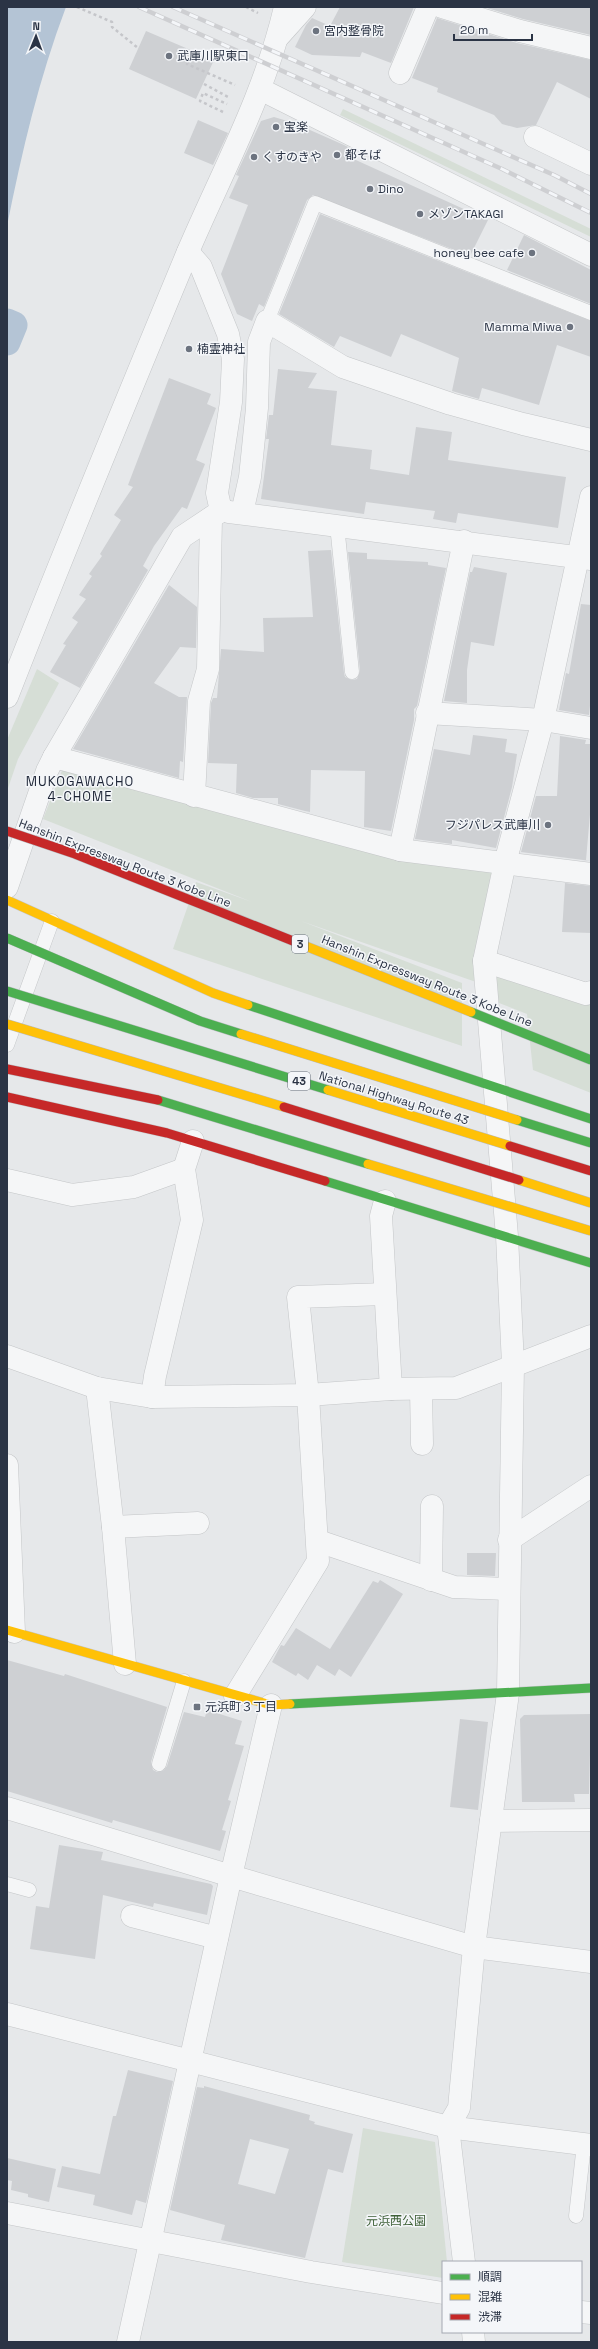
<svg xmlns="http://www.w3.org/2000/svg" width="598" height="2349" viewBox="0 0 598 2349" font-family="'Space Grotesk','Noto Sans JP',sans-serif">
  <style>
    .green { fill: #d6ded6 }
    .water { fill: #b4c4d5 }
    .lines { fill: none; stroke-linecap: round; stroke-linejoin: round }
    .canal { stroke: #b4c4d5; stroke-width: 27 }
    .building { fill: #ced0d3; fill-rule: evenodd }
    .lane-casing { stroke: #c4c6c8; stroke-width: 15 }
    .street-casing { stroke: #c4c6c8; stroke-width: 23 }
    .fast-casing { stroke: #c4c6c8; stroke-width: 10 }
    .slow-casing { stroke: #c4c6c8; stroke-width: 10 }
    .jam-casing { stroke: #c4c6c8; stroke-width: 10 }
    .path { stroke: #c5c6ca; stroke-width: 2.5; stroke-dasharray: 3 3; stroke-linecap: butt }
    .lane { stroke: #f5f6f7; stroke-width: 14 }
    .street { stroke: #f5f6f7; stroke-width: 22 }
    .fast { stroke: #4caf50; stroke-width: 9 }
    .slow { stroke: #ffc107; stroke-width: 9 }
    .jam { stroke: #c62828; stroke-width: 9 }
    .rail-casing { stroke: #cecfd2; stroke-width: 4.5 }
    .rail { stroke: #f4f6f9; stroke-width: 3; stroke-dasharray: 9; stroke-linecap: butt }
    .fast-bridge-casing { stroke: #b8bbbf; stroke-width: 10; stroke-linecap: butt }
    .slow-bridge-casing { stroke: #b8bbbf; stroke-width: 10; stroke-linecap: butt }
    .jam-bridge-casing { stroke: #b8bbbf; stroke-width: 10; stroke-linecap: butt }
    .fast-bridge { stroke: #4caf50; stroke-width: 9 }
    .slow-bridge { stroke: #ffc107; stroke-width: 9 }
    .jam-bridge { stroke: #c62828; stroke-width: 9 }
    .poi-dot { fill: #6c737f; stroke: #f4f6f9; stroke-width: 1.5 }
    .labels { text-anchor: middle; stroke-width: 3; stroke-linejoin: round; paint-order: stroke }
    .shield { fill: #f4f6f9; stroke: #676e7b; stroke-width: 1 }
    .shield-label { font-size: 11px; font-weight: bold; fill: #2b3445 }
    .poi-label { font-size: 12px; fill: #2b3445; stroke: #f4f6f9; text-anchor: start }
    .street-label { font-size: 12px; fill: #2b3445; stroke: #f4f6f9 }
    .park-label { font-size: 12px; fill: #3f6138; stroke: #f4f6f9 }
    .neighbourhood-label { font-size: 13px; letter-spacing: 1px; fill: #1d2536; stroke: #f4f6f9 }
  </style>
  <rect width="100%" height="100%" fill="#e6e8ea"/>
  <g class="green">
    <polygon points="343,109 591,229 591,237 340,115"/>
    <polygon points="37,669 59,683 18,759 7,791 7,740"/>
    <polygon points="63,768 492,868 477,957 476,982 301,921 462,983 462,1046 173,949 196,882 252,902 43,819"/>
    <polygon points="496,976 591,1002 591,1093 533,1070 527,1014 494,1001"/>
    <polygon points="363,2128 435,2142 447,2262 443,2262 443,2278 342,2262"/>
  </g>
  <path class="water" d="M 7,7 L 66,7 C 39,78 22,151 7,226 Z"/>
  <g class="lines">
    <polyline class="canal" points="7,322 14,325 7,342"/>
  </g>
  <g class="building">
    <polygon points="340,7 414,7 391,63 362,52 360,57 312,55 295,47 306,25 312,18 330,26"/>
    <polygon points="484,7 591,7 591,35 523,19"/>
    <polygon points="437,18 517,43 591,60 591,99 557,82 536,125 517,128 502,124 494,115 437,92 438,88 412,78"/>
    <polygon points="146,31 214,60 196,99 129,69"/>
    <polygon points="274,117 294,123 344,145 350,148 347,156 488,220 470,256 313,195 307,200 264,307 259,304 252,321 237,314 221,274 248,205 229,198 239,176 236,175 261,121"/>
    <polygon points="198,120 228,133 213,165 184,153"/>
    <polygon points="320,214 591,321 591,357 557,345 539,405 482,388 479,399 452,391 459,358 401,334 391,357 340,336 334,347 279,314"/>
    <polygon points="524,235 591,270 591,304 507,270"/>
    <polygon points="278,369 317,373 308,388 337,391 331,445 372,450 370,469 409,475 416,427 452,432 448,460 566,477 558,528 458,513 456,523 433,519 435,511 366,502 364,514 261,499 269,439 266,439 269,415 273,415"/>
    <polygon points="169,378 211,394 207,404 216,408 196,460 205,464 187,509 182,507 154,546 143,566 148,570 80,688 50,672 66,645 63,644 78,622 72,618 86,599 79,595 92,576 89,574 102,556 100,554 121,520 114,515 133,487 128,485"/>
    <polygon points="331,550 344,673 345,677 352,680 357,679 360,671 348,552 367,553 367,559 428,562 428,565 446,568 417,706 414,709 414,720 391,831 364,827 365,771 311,770 310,812 305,811 278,804 278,798 253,798 236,793 237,764 208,763 211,703 213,698 217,698 221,649 264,652 263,618 313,617 308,551"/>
    <polygon points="474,567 507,573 494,646 471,642 467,670 467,703 444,701 470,572 472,572"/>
    <polygon points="169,585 197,607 196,648 180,647 154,683 179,697 187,697 183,762 180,761 179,778 73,749"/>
    <polygon points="581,604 591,605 591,696 589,715 559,710 566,673 569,674"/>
    <polygon points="473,735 507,739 505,752 517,754 512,787 496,848 452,840 452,844 415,839 434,749 470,755"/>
    <polygon points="560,736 586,740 585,744 591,744 591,803 586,860 591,861 521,852 536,796 557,796"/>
    <polygon points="565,883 591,886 591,933 562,932"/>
    <polygon points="467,1553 496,1553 495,1576 467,1575"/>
    <polygon points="380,1580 403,1594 351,1677 339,1669 335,1676 317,1665 308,1680 298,1673 296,1676 272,1662 281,1645 284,1646 296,1628 330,1649 373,1581 378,1583"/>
    <polygon points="7,1660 64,1676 65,1674 167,1707 151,1762 153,1770 157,1772 164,1770 167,1766 184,1712 205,1717 207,1710 242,1721 235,1744 244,1746 228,1800 231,1801 222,1830 226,1831 220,1851 113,1820 112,1823 7,1791"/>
    <polygon points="591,1714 589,1794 574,1794 575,1802 522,1802 520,1719 524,1715"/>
    <polygon points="460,1719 488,1722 478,1810 450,1807"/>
    <polygon points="59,1845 103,1852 101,1860 211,1884 213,1886 207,1915 154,1903 153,1907 103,1895 95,1959 30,1949 36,1906 49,1908"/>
    <polygon points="128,2070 173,2081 146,2203 136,2200 132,2215 93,2205 95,2195 57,2187 62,2166 100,2174 113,2116 116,2116"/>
    <path d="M 204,2086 L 310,2115 L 309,2120 L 315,2122 L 314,2124 L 353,2134 L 343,2173 L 328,2169 L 305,2258 L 221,2240 L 225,2225 L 170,2210 L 197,2087 L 204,2088 ZM 250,2139 L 289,2149 L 275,2194 L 238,2184 Z"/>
    <polygon points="7,2158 56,2169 49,2202 28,2197 28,2194 11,2190 12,2181 7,2180"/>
  </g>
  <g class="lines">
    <g class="lane-casing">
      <g id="lane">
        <polyline points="267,321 315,203 591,313"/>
        <polyline points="337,525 352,672"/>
        <polyline points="7,1045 52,921"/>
        <polyline points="159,1764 184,1681"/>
        <polyline points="7,1884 29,1890"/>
        <polyline points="576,2216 584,2144"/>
      </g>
    </g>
    <g class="street-casing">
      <g id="street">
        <polyline points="442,7 520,31 591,48"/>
        <polyline points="279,36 305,7"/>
        <polyline points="400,73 428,7"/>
        <polyline points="260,89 591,255"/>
        <polyline points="535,137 591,164"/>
        <polyline points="229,512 591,559"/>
        <polyline points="242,513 250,477 257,408 259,342 267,321 343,367 451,404 523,424 591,440"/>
        <path d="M 7,697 C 65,548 126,401 187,254 C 222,172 265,94 285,7"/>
        <polyline points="427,713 543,720 591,728"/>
        <polyline points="54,757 400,850 591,874"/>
        <polyline points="194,796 199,701 208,669 211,518"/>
        <polyline points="400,850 464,541"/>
        <polyline points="7,887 47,771 54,757 182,537 221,511 217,493 231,402 233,359 228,334 201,267 188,252"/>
        <polyline points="484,961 586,994 591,992"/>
        <polyline points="7,1180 72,1195 134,1187 184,1169"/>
        <polyline points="385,1201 381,1216 391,1389"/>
        <polyline points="7,1356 97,1388 152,1397 308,1395 391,1389 456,1388 591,1336"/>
        <polyline points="97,1388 113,1527 125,1664"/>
        <polyline points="421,1389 422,1444"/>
        <polyline points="152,1397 155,1376 192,1220 184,1169 193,1141"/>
        <polyline points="7,1465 14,1632"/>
        <polyline points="113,1527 198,1523"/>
        <polyline points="509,1540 591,1486"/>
        <polyline points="318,1541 454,1587 508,1589"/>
        <polyline points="431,1580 432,1506"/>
        <polyline points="235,1696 318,1561 308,1395 298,1297 385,1294"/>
        <polyline points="7,1808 231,1876 474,1947 591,1962"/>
        <polyline points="491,1821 591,1820"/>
        <polyline points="132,1916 217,1938"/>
        <polyline points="7,2014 448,2127 591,2145"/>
        <polyline points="7,2213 311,2272 443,2293"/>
        <polyline points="464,2262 448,2127 459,2108 474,1947 508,1693 513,1365 507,1236 484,961 505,863 543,720 591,497"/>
        <polyline points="581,2312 591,2313"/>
        <polyline points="473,2332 474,2342"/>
        <polyline points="128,2342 231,1876 271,1705"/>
      </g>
    </g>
    <g class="fast-casing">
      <g id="fast">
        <polyline points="248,1005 591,1119"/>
        <polyline points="325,1181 591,1263"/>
        <polyline points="290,1704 591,1688"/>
      </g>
    </g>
    <g class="slow-casing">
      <g id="slow">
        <polyline points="7,900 213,993 248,1005"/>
        <polyline points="7,1630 271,1705 290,1704"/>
      </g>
    </g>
    <g class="jam-casing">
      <polyline id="jam" points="7,1097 167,1133 325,1181"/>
    </g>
    <g class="path">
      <polyline points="77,7 112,22 112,27 138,48"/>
      <polyline points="246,7 258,13"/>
      <polyline points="192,51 187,64 235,85"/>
      <polyline points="204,84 230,98"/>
      <polyline points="223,112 200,101 203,93 227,104"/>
    </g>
    <use href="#lane" class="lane"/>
    <use href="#street" class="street"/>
    <use href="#fast" class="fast"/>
    <use href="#slow" class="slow"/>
    <use href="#jam" class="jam"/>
    <g class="rail-casing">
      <g id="rail">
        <polyline points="139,7 502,169 591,213"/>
        <polyline points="173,7 554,175 591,194"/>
      </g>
    </g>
    <use href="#rail" class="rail"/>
    <g class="fast-bridge-casing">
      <g id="fast-bridge">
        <polyline points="7,938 200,1021 241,1034"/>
        <polyline points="7,991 328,1090"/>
        <polyline points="471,1012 591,1060"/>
        <polyline points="158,1100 368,1164"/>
        <polyline points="517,1120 591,1143"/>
      </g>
    </g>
    <g class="slow-bridge-casing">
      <g id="slow-bridge">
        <polyline points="303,945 471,1012"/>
        <polyline points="7,1024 284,1107"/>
        <polyline points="241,1034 517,1120"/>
        <polyline points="328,1090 510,1146"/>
        <polyline points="368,1164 591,1231"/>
        <polyline points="519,1180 591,1203"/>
      </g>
    </g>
    <g class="jam-bridge-casing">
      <g id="jam-bridge">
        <polyline points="7,831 75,854 303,945"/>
        <polyline points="7,1069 158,1100"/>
        <polyline points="284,1107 519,1180"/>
        <polyline points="510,1146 591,1171"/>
      </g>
    </g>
    <use href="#fast-bridge" class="fast-bridge"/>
    <use href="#slow-bridge" class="slow-bridge"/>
    <use href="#jam-bridge" class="jam-bridge"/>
  </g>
  <g class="poi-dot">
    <circle cx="316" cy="31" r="4"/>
    <circle cx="169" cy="56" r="4"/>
    <circle cx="276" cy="127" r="4"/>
    <circle cx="337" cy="155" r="4"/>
    <circle cx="254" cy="157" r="4"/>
    <circle cx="370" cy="189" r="4"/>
    <circle cx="420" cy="214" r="4"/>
    <circle cx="532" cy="253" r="4"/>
    <circle cx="570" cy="327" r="4"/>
    <circle cx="189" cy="349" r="4"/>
    <circle cx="548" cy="825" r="4"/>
    <rect x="193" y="1703" width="8" height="8" rx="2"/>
  </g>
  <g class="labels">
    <g class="shield">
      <rect x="292" y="935" width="16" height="18" rx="3"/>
      <rect x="288" y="1072" width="22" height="18" rx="3"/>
    </g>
    <g class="shield-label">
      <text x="300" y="948">3</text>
      <text x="299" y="1085">43</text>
    </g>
    <g class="poi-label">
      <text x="324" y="35">宮内整骨院</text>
      <text x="177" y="60">武庫川駅東口</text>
      <text x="284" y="131">宝楽</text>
      <text x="345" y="159">都そば</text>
      <text x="262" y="161">くすのきや</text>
      <text x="378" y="193">Dino</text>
      <text x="428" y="218">メゾンTAKAGI</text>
      <text x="524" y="257" text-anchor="end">honey bee cafe</text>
      <text x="562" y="331" text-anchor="end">Mamma Miwa</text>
      <text x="197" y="353">楠霊神社</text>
      <text x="540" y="829" text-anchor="end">フジパレス武庫川</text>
      <text x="205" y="1711">元浜町３丁目</text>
    </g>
    <g class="street-label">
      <text transform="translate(125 863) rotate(21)" y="4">Hanshin Expressway Route 3 Kobe Line</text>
      <text transform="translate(427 981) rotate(22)" y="4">Hanshin Expressway Route 3 Kobe Line</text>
      <text transform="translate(394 1098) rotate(17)" y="4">National Highway Route 43</text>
    </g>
    <g class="park-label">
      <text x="396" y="2225">元浜西公園</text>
    </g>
    <g class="neighbourhood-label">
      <text x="80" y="786">MUKOGAWACHO<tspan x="80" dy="15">4-CHOME</tspan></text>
    </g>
  </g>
  <rect width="598" height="2349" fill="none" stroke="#2b3445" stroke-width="16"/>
  <rect x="442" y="2261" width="140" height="72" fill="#f4f6f9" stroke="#a4a8b1"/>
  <rect x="450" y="2274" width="20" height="6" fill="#4caf50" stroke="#a4a8b1"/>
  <text x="478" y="2281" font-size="12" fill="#2b3445">順調</text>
  <rect x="450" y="2294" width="20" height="6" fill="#ffc107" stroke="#a4a8b1"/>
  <text x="478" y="2301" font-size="12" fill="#2b3445">混雑</text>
  <rect x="450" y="2314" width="20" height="6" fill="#c62828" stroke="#a4a8b1"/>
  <text x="478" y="2321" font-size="12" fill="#2b3445">渋滞</text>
  <g transform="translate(36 36) rotate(1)" stroke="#f4f6f9" stroke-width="3" paint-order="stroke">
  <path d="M0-3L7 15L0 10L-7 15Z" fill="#2b3445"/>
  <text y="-6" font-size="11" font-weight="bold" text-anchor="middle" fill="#2b3445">N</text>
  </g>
  <path d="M454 34v6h78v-6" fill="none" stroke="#2b3445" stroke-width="2"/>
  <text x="460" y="34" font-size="12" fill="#2b3445" stroke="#f4f6f9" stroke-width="3" paint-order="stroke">20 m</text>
</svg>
